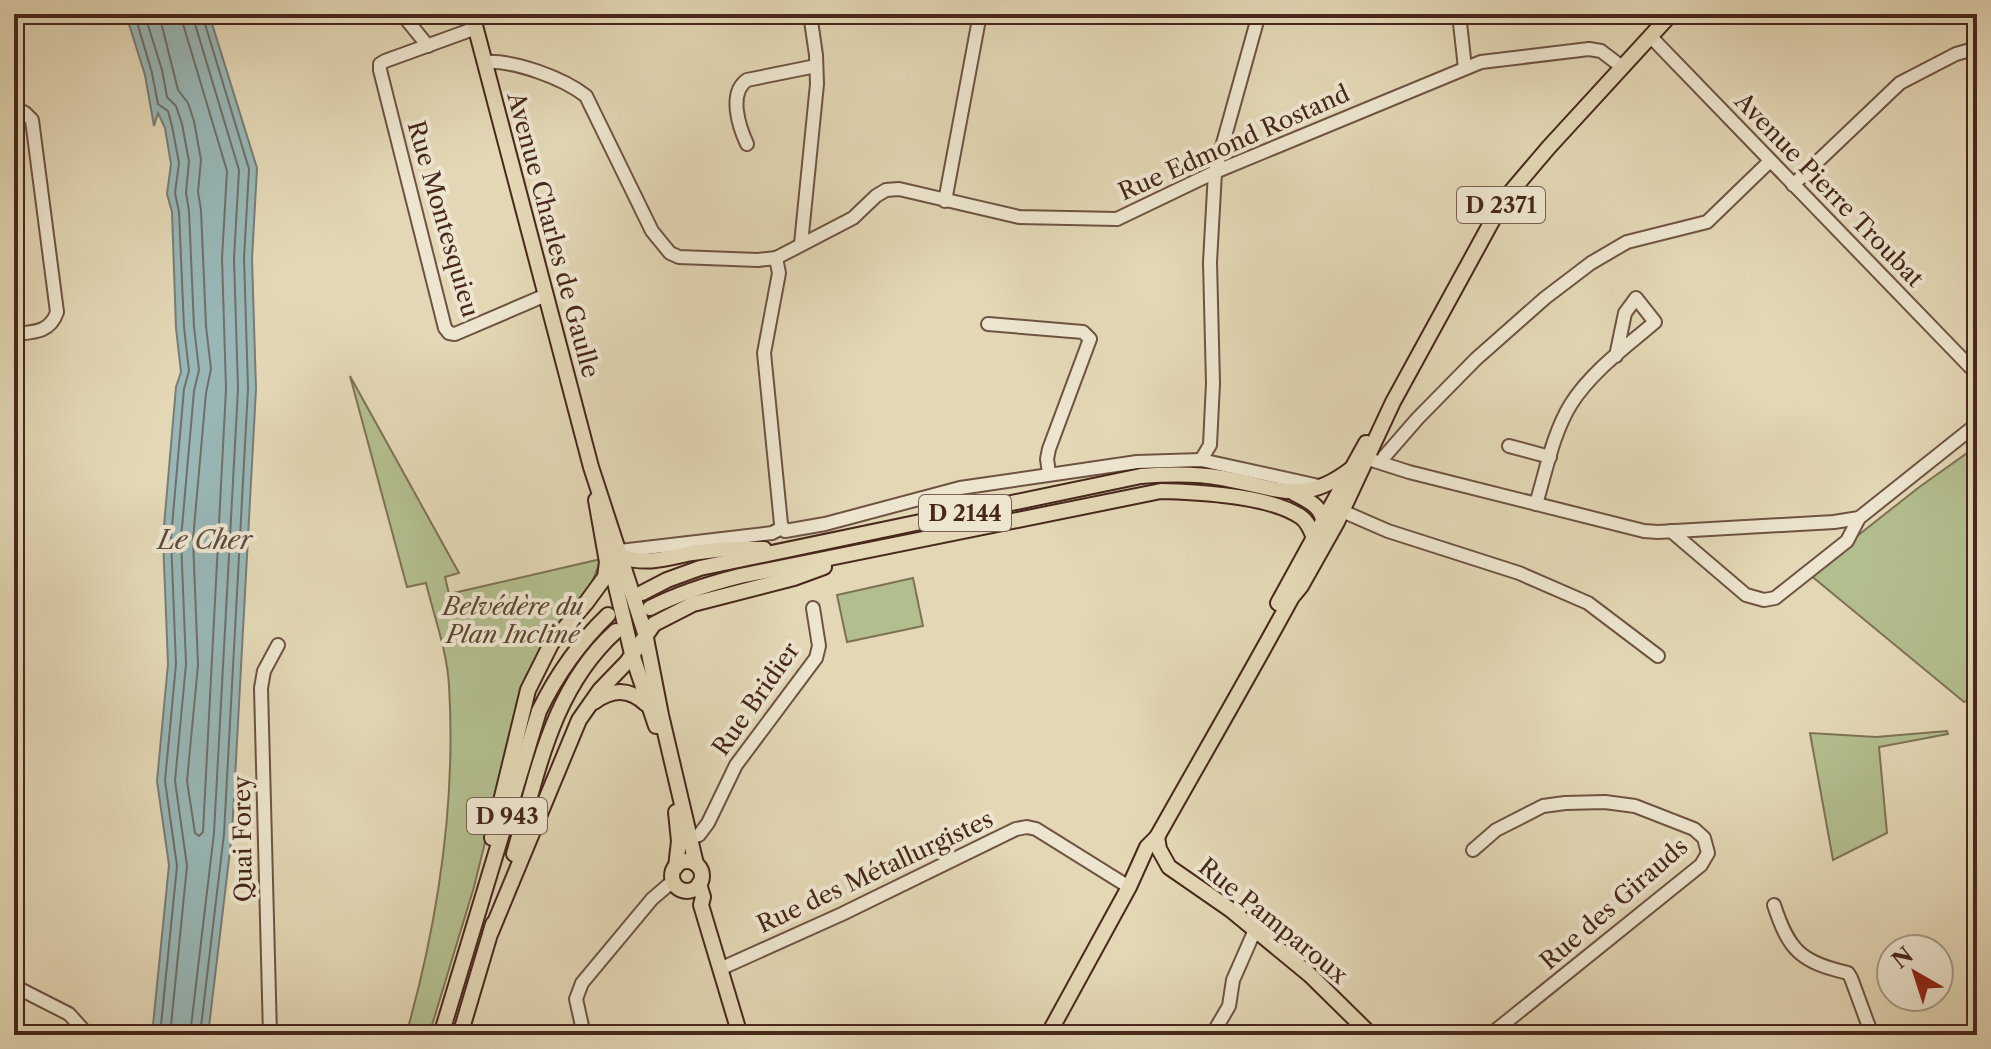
<svg xmlns="http://www.w3.org/2000/svg" width="1991" height="1049" viewBox="0 0 1991 1049" font-family="'Libre Caslon Text',serif">
  <style>
    .green { fill: #b3be8e; stroke: #7e7255; stroke-width: 2 }
    .water { fill: #98b7b6; stroke: #787d78; stroke-width: 2 }
    .lines { fill: none; stroke-linecap: round; stroke-linejoin: round }
    .shore { stroke: #706f69; stroke-width: 2 }
    .minor-casing { stroke: #6f5342; stroke-width: 16 }
    .major-casing { stroke: #48271c; stroke-width: 18 }
    .minor { stroke: #ede5cf; stroke-width: 12 }
    .major { stroke: #e3d7b5; stroke-width: 14 }
    .labels { text-anchor: middle; stroke-width: 8; stroke-linejoin: round; paint-order: stroke }
    .shield { fill: #ede5cf; stroke: #7a6052; stroke-width: 2 }
    .shield-label { font-size: 22px; font-weight: bold; fill: #48271c }
    .street-label { font-size: 24px; fill: #48271c; stroke: #ede5cf }
    .park-label { font-size: 24px; font-style: italic; fill: #5d4533; stroke: #ede5cf }
    .water-label { font-size: 26px; font-style: italic; fill: #5c4b42; stroke: #ede5cf }
  </style>
  <rect width="100%" height="100%" fill="#e3d7b5"/>
  <filter id="stains"><feTurbulence type="fractalNoise" baseFrequency=".0025" numOctaves="4"/><feColorMatrix values="0 0 0 0 .2 0 0 0 0 .09 0 0 0 0 .02 0 0 0 .5 -.17"/></filter>
  <radialGradient id="worn" r=".72"><stop offset=".6" stop-color="#630" stop-opacity="0"/><stop offset="1" stop-color="#630" stop-opacity=".3"/></radialGradient>
  <g class="green">
    <path d="M 350,376 L 459,573 L 445,577 L 449,594 L 601,559 L 588,593 L 561,620 L 526,676 L 474,887 L 429,1035 L 406,1035 C 438,922 456,802 449,685 C 447,651 434,616 426,583 L 407,587 Z"/>
    <polygon points="1977,446 1977,698 1964,702 1809,574 1918,488"/>
    <polygon points="913,578 923,626 847,642 837,595"/>
    <polygon points="1947,731 1948,734 1879,747 1887,833 1833,860 1810,733 1876,737"/>
  </g>
  <polygon class="water" points="128,14 209,14 257,168 252,259 256,389 232,834 208,1035 152,1035 169,865 157,781 168,664 163,538 176,387 181,372 176,328 172,212 167,194 171,164 165,128 158,113 154,126 145,75 128,21"/>
  <g class="lines">
    <g class="shore">
      <polyline points="137,14 137,22 152,73 158,104 168,111 172,126 179,163 175,193 179,212 184,327 189,371 184,389 171,538 176,664 165,781 177,866 160,1035"/>
      <polyline points="147,14 147,22 162,70 167,97 176,106 182,124 189,161 186,193 189,211 194,327 199,370 194,391 181,539 186,664 175,781 187,866 170,1035"/>
      <polyline points="159,14 178,90 188,103 194,121 201,160 198,192 201,210 206,326 211,369 206,393 193,539 198,665 187,781 195,833 199,836 203,832 226,389 222,258 227,171 180,14"/>
      <polyline points="190,1035 214,833 238,389 234,258 239,170 192,14"/>
      <polyline points="200,1035 224,834 248,389 244,258 249,169 202,14"/>
    </g>
    <g class="minor-casing">
      <g id="minor">
        <polyline points="402,14 428,46"/>
        <polyline points="1459,14 1465,68"/>
        <polyline points="476,28 385,61 380,64 380,70 445,328 449,333 455,334 546,295"/>
        <polyline points="1650,36 1977,374"/>
        <path d="M 485,62 C 514,60 563,78 586,96 L 652,231 L 670,253 L 679,257 L 758,260 L 776,258 L 779,273 L 764,353 L 781,524 L 785,531 L 825,524 L 960,488 L 1137,462 L 1201,460 L 1319,486"/>
        <path d="M 14,107 L 25,113 L 32,120 L 57,312 C 50,333 33,332 14,334"/>
        <path d="M 747,144 C 739,127 728,93 747,80 L 816,66"/>
        <polyline points="1793,185 1900,83 1956,54 1977,48"/>
        <polyline points="945,201 980,14"/>
        <polyline points="801,244 817,84 816,55 810,14"/>
        <polyline points="776,258 853,218 876,196 886,190 899,189 1019,217 1117,219 1215,172 1481,62 1589,49 1601,51 1622,67"/>
        <polyline points="988,324 1083,332 1090,339 1049,449 1047,459 1049,473"/>
        <polyline points="1509,446 1550,457"/>
        <polyline points="1359,456 1409,472 1644,531 1658,532 1834,522 1859,518 1977,424"/>
        <polyline points="1384,457 1418,418 1476,359 1545,298 1591,263 1627,242 1707,222 1770,161"/>
        <polyline points="1201,460 1210,445 1213,383 1210,262 1215,172 1259,14"/>
        <path d="M 1536,504 C 1546,471 1553,433 1571,404 C 1592,371 1626,347 1655,322 L 1636,298 L 1625,313 L 1616,356"/>
        <polyline points="1342,511 1388,531 1519,573 1588,603 1658,656"/>
        <polyline points="1671,531 1746,595 1764,600 1775,598 1847,541 1859,518"/>
        <polyline points="613,546 620,551 772,533 782,528"/>
        <polyline points="683,841 699,835 708,823 736,765 816,658 819,646 813,608"/>
        <polyline points="1473,850 1496,830 1543,806 1565,803 1605,802 1635,806 1694,829 1704,838 1708,853 1701,865 1490,1035"/>
        <path d="M 1774,905 C 1789,951 1801,962 1848,973 L 1851,978 L 1872,1035"/>
        <polyline points="722,968 842,914 1016,829 1027,827 1036,829 1129,887"/>
        <polyline points="14,986 69,1014 88,1035"/>
        <polyline points="270,1035 261,688 264,671 278,645"/>
        <polyline points="584,1035 576,999 582,983 652,899 673,881"/>
        <polyline points="1212,1035 1229,1006 1233,980 1255,930"/>
        <polyline points="1973,1035 1977,1020"/>
      </g>
    </g>
    <g class="major-casing">
      <g id="major">
        <polyline points="472,14 591,467 645,633 661,715 696,864"/>
        <path d="M 1294,493 C 1309,501 1322,506 1324,524"/>
        <path d="M 622,557 C 647,565 667,558 692,553 C 716,549 739,548 764,549"/>
        <polyline points="610,561 632,654 656,726"/>
        <path d="M 642,593 L 667,580 L 700,568 L 1141,476 C 1168,474 1195,473 1222,478 C 1276,487 1302,507 1351,469"/>
        <polyline points="1278,603 1366,443"/>
        <path d="M 650,608 C 679,593 708,584 740,576 L 1161,491 C 1198,492 1271,496 1301,517 C 1308,522 1311,530 1314,538"/>
        <path d="M 594,702 C 612,689 629,688 646,704"/>
        <polyline points="1157,837 1159,849 1169,867 1231,910 1310,975 1371,1035"/>
        <polyline points="492,838 528,690 551,644 586,603 605,577 607,562 596,500"/>
        <path d="M 514,854 C 538,773 551,690 616,631"/>
        <circle cx="687" cy="876" r="15"/>
        <polyline points="676,867 679,841 676,812"/>
        <polyline points="699,884 703,897 701,905 740,1035"/>
        <polyline points="491,932 579,720 600,690 627,662 654,624 693,604 794,578 824,567"/>
        <path d="M 441,1035 L 539,711 C 557,674 578,644 608,615"/>
        <polyline points="460,1035 493,924"/>
        <path d="M 1048,1035 L 1129,887 L 1147,847 L 1157,837 C 1202,757 1248,678 1292,597 L 1301,586 L 1337,522 L 1393,402 L 1503,201 L 1549,147 L 1671,14"/>
      </g>
    </g>
    <use href="#minor" class="minor"/>
    <use href="#major" class="major"/>
  </g>
  <g class="labels">
    <g class="shield">
      <rect x="1457" y="187" width="88" height="36" rx="6"/>
      <rect x="919" y="495" width="92" height="36" rx="6"/>
      <rect x="467" y="798" width="80" height="36" rx="6"/>
    </g>
    <g class="shield-label">
      <text x="1501" y="213">D 2371</text>
      <text x="965" y="521">D 2144</text>
      <text x="507" y="824">D 943</text>
    </g>
    <g class="street-label">
      <text transform="translate(1234 143) rotate(-24)" y="8">Rue Edmond Rostand</text>
      <text transform="translate(1829 190) rotate(46)" y="8">Avenue Pierre Troubat</text>
      <text transform="translate(443 219) rotate(74)" y="8">Rue Montesquieu</text>
      <text transform="translate(553 235) rotate(75)" y="8">Avenue Charles de Gaulle</text>
      <text transform="translate(756 699) rotate(-55)" y="8">Rue Bridier</text>
      <text transform="translate(243 839) rotate(-91)" y="8">Quai Forey</text>
      <text transform="translate(875 872) rotate(-25)" y="8">Rue des Métallurgistes</text>
      <text transform="translate(1614 904) rotate(-41)" y="8">Rue des Girauds</text>
      <text transform="translate(1273 921) rotate(39)" y="8">Rue Pamparoux</text>
    </g>
    <g class="park-label">
      <text x="513" y="615">Belvédère du<tspan x="513" dy="28">Plan Incliné</tspan></text>
    </g>
    <g class="water-label">
      <text x="205" y="549">Le Cher</text>
    </g>
  </g>
  <rect width="1991" height="1049" fill="none" stroke="#e3d7b5" stroke-width="48"/>
  <rect x="16" y="16" width="1959" height="1017" fill="none" stroke="#48271c" stroke-width="4"/>
  <rect x="24" y="24" width="1943" height="1001" fill="none" stroke="#48271c" stroke-width="2"/>
  <g transform="translate(1915 973) rotate(321)"><circle r="38" fill="#ede5cf" stroke="#ab9987" stroke-width="2"/>
  <path d="M0-6L14 30L0 20L-14 30Z" fill="#8f2418"/>
  <text y="-12" font-size="22" font-weight="bold" text-anchor="middle" fill="#48271c">N</text>
  </g>
  <rect width="100%" height="100%" filter="url(#stains)"/>
  <rect width="100%" height="100%" fill="url(#worn)"/>
</svg>
